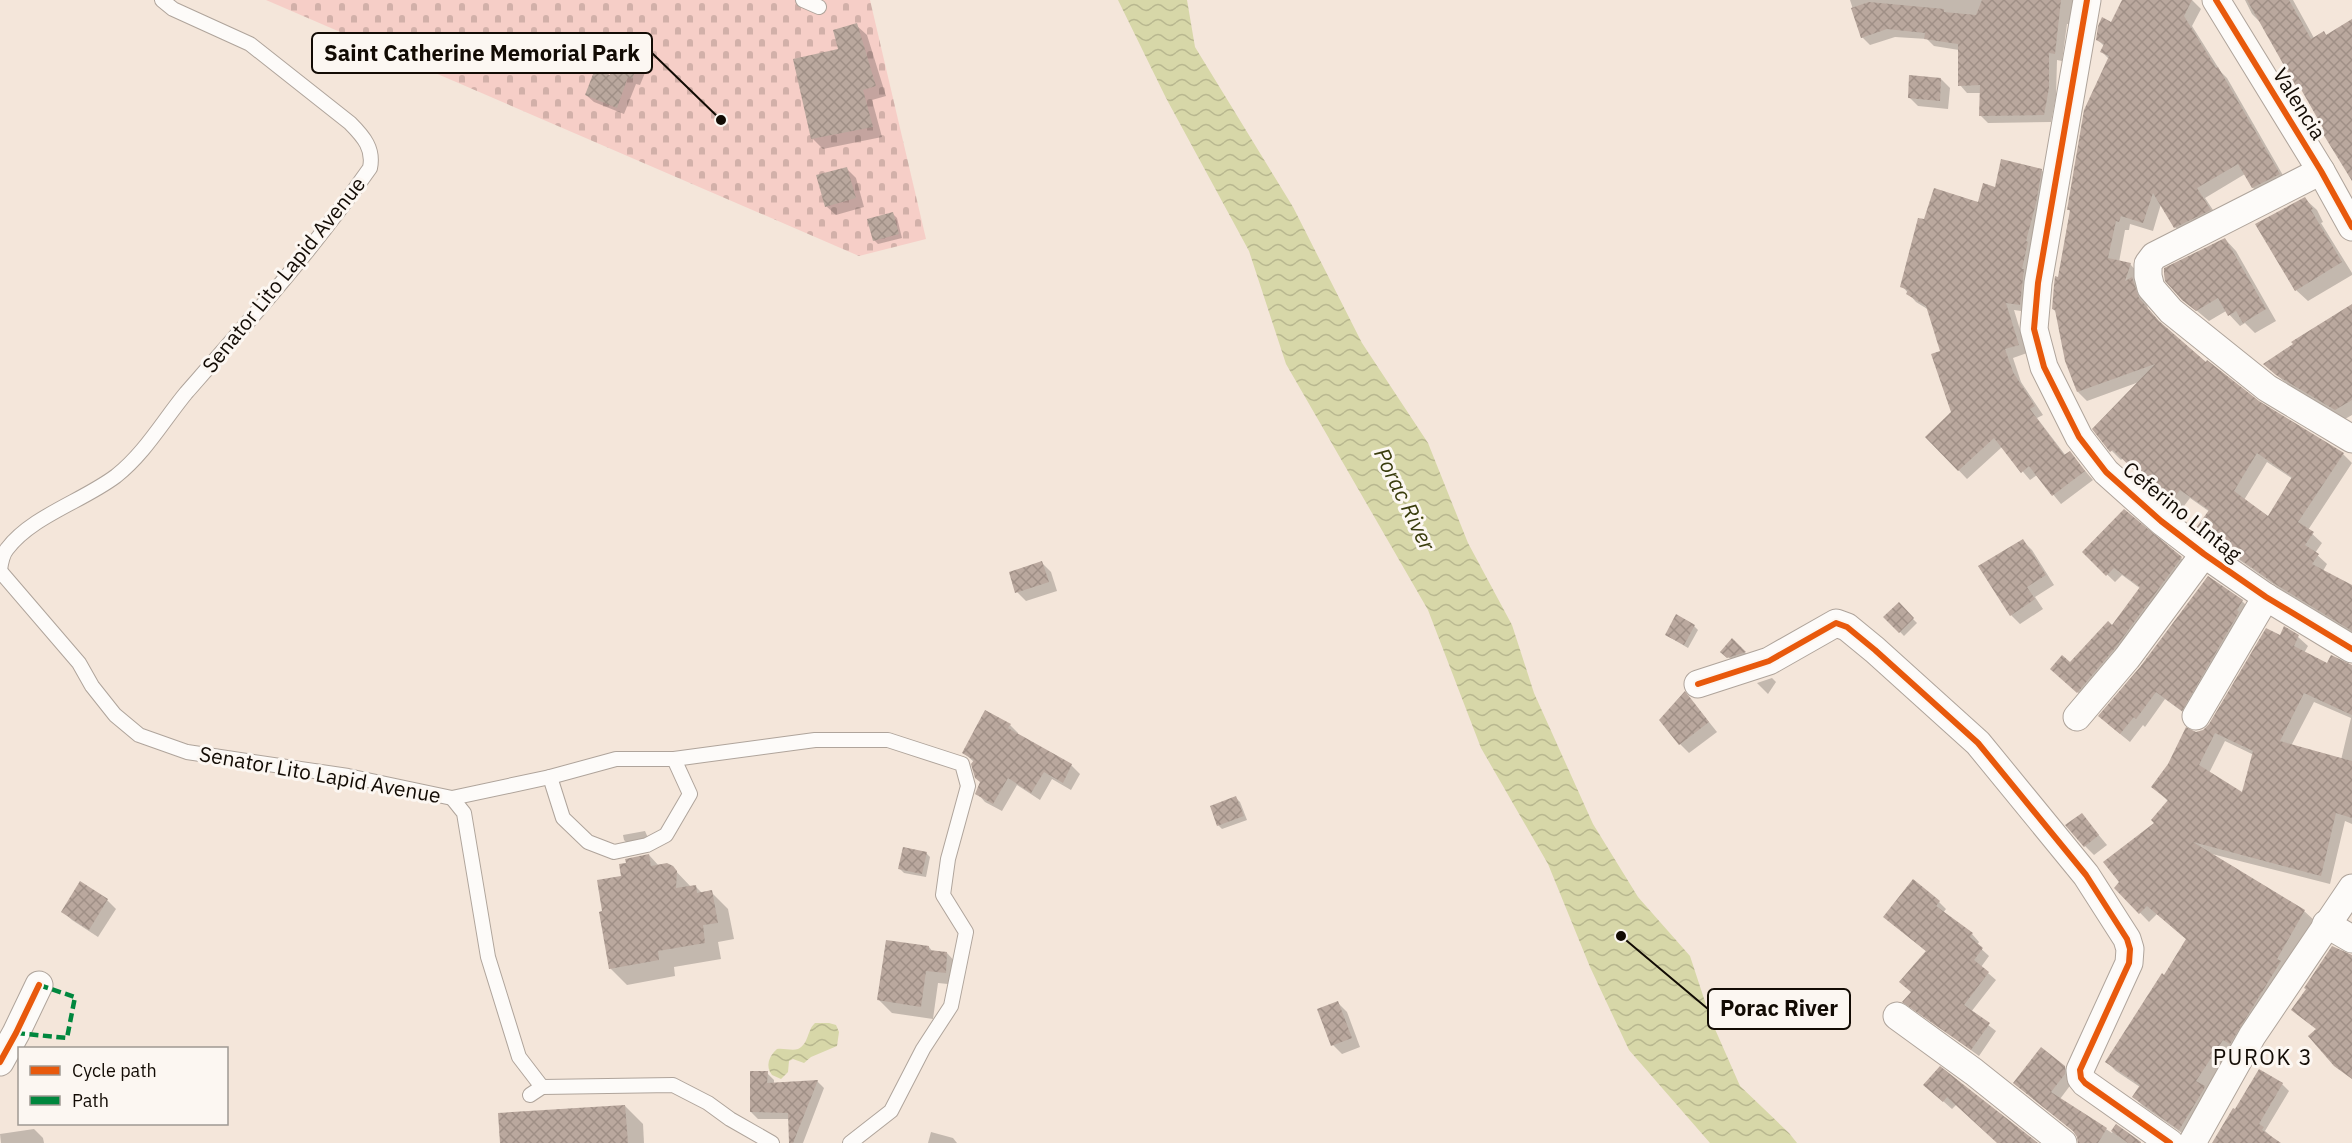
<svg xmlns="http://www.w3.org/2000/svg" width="2352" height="1143" viewBox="0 0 2352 1143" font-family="'IBM Plex Sans',sans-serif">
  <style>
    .cemetery { fill: url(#cemetery-stones) }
    .water { fill: url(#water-waves) }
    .shadow { fill: #0003; fill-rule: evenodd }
    .building { fill: url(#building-cross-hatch); fill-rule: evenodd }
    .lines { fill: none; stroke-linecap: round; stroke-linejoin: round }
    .service-casing { stroke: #afa49b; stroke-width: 16 }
    .minor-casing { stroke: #afa49b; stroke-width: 29 }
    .service { stroke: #fdfbf9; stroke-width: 14 }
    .minor { stroke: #fdfbf9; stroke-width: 27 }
    .quiet { stroke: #00873e; stroke-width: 4.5; stroke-dasharray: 9 4.5; stroke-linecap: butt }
    .cycleway-casing { stroke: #fcf7f2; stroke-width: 10 }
    .cycleway { stroke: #e8590c; stroke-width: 6 }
    .labels { text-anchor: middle; stroke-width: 6; stroke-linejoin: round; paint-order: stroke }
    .street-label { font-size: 21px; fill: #120b04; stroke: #fcf7f2 }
    .water-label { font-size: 22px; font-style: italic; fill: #393c0c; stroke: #fcf7f2 }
    .neighbourhood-label { font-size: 22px; letter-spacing: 1.5px; fill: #120b04; stroke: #fcf7f2 }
    .leader { fill: none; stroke: #120b04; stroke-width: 2 }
    .callout-dot { fill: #120b04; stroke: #fcf7f2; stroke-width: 2 }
    .callout { fill: #fcf7f2; stroke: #120b04; stroke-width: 2 }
    .callout-label { font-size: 22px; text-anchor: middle; font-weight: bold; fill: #120b04 }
  </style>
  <defs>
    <pattern id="cemetery-stones" width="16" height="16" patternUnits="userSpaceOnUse" patternTransform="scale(1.5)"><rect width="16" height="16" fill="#f6cec7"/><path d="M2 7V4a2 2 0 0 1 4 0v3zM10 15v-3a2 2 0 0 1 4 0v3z" fill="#d2b0a9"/></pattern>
    <pattern id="water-waves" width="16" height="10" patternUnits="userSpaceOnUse" patternTransform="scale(1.5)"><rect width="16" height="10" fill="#d7d7a8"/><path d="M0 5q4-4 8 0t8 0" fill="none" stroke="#b8b78f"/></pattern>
    <pattern id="building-cross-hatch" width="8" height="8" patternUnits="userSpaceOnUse" patternTransform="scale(1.5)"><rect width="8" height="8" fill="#baa89e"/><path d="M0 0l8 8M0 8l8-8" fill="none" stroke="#9f8f86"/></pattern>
  </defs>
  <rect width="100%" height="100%" fill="#f4e6da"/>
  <polygon class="cemetery" points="266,0 870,0 926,239 859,256"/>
  <g class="water">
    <polygon points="1118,0 1187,0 1195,47 1293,207 1362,343 1428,443 1468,543 1512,625 1534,693 1593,824 1638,897 1690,956 1711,1020 1740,1086 1789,1133 1797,1143 1710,1143 1629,1050 1590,967 1548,864 1481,748 1428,610 1286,364 1249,251 1166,98"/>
    <path d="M 815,1023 L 829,1023 L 836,1025 L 839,1032 L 837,1046 L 811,1057 L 804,1063 L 793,1059 L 789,1061 L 788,1072 L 781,1079 L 772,1075 C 765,1066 769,1056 777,1049 C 784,1048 792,1051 798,1049 C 809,1044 807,1030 815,1023 Z"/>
  </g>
  <g class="shadow">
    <polygon points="1850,0 2074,0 2069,24 2067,24 2062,61 2057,60 2056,96 2051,122 1988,123 1980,115 1981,93 1967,93 1960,85 1959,50 1934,46 1927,39 1895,37 1870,45 1862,37"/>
    <path d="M 2124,0 L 2192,0 L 2201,9 L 2192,26 L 2221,72 L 2227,78 L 2288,184 L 2263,197 L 2253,188 L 2245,174 L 2205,198 L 2219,219 L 2185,237 L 2175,227 L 2161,204 L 2153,231 L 2130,224 L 2129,230 L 2125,230 L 2119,262 L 2130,264 L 2139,274 L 2148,309 L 2163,327 L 2206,364 L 2258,403 L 2343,454 L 2352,463 L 2308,530 L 2322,543 L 2315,553 L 2327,564 L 2323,571 L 2352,586 L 2352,633 L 2286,593 L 2207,537 L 2198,528 L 2210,512 L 2190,498 L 2178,514 L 2152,491 L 2144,479 L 2123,458 L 2121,460 L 2112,451 L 2139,382 L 2087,401 L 2078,392 L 2057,313 L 2053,309 L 2071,212 L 2068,209 L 2109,59 L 2102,52 L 2104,46 L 2098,40 L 2112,23 ZM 2267,462 L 2293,479 L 2269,518 L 2244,500 Z"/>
    <polygon points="2245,0 2293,0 2314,38 2324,33 2327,36 2352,21 2352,178 2305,93 2297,84 2263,25 2252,14"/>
    <polygon points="856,25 867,35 886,96 872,100 882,137 823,149 812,138 840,50"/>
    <polygon points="621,53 640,61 647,68 640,85 636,84 624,114 594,102 586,95 611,77"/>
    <polygon points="1941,79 1950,88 1948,109 1918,106 1909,97"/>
    <polygon points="847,169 856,178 864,207 836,215 826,206"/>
    <polygon points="2041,170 2050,178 2028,312 2014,310 2027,353 2013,358 2021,382 2043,415 2037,418 2066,456 2070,453 2093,480 2061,504 2037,475 2030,480 2002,447 1967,479 1927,437 1953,412 1942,352 1929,310 1916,302 1902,286 1925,221 1979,204 1996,188"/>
    <polygon points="2305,199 2317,210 2323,222 2321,223 2352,273 2352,275 2308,301 2296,290"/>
    <polygon points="893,214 897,218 902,238 878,244 874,240"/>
    <polygon points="2225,239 2236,251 2276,321 2255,333 2245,323 2240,326 2226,311 2209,321 2183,299"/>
    <polygon points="2352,314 2352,415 2345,419 2287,384 2265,365"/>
    <polygon points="2023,541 2032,550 2054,585 2035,597 2043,609 2020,624 2011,615"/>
    <polygon points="2084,552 2181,558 2189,566 2085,699 2060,676 2112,627 2141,589 2122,575 2115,582"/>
    <polygon points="1042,563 1051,572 1057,591 1026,601 1017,592"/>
    <polygon points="2242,601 2251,610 2191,718 2165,699 2145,727 2143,725 2130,742 2109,725"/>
    <polygon points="1899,605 1917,623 1904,636 1886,617"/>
    <polygon points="1694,626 1698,630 1688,648 1666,635"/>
    <path d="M 2280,637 L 2298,637 L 2308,646 L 2304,653 L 2328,665 L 2352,666 L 2352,824 L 2345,821 L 2330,884 L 2208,853 L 2304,911 L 2314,920 L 2286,969 L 2206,1090 L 2213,1097 L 2189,1138 L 2143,1106 L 2134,1097 L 2140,1087 L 2116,1071 L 2107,1062 L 2165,977 L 2187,940 L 2157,914 L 2149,922 L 2116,888 L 2169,802 L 2153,787 L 2196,733 L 2205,731 ZM 2314,702 L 2351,718 L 2341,760 L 2291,746 ZM 2225,741 L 2254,755 L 2243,795 L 2209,773 Z"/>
    <polygon points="1732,641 1749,656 1733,661 1722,652"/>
    <polygon points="1772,678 1776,682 1768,694 1757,683"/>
    <polygon points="1693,702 1717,732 1689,753 1680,744"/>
    <polygon points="1010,725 1018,733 1017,735 1071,765 1080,774 1071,790 1052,779 1040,800 1017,785 1002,811 985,802 977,793 981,782 974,762 964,753"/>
    <polygon points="1236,798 1240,802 1247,820 1222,829 1218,825"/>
    <polygon points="2082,815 2107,845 2094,855 2085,846"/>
    <polygon points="645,831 649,840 628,844 624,840 623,835"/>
    <polygon points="926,853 930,857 926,877 904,873 900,869"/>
    <polygon points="649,855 659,866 672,867 691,887 695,886 703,894 711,892 728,909 734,939 718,942 721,959 674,967 675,976 627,985 610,968 622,877"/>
    <polygon points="107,900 116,909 98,937 72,920 63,912"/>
    <polygon points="1939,902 1946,909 1943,913 1972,934 1979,942 1977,945 1989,956 1981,967 1996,980 1971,1012 1996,1031 1979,1056 1904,1001 1912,992 1927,952 1885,917"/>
    <polygon points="929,947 933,952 947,953 959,966 958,985 938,983 933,1019 892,1013 879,1000"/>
    <polygon points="1338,1003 1347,1012 1360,1047 1342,1054 1333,1045"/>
    <polygon points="2064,1067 2073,1076 2072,1083 2060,1099 2112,1133 2116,1126 2140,1143 2080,1143 2077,1134 2024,1091"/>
    <polygon points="767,1073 774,1080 774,1084 817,1081 824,1088 803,1143 790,1143 790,1119 758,1119 751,1112"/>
    <polygon points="2282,1084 2289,1091 2265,1131 2279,1143 2216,1143"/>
    <polygon points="1925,1085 2035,1143 1998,1143 1957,1104 1952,1109"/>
    <polygon points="625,1106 643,1124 644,1143 501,1143"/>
    <polygon points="34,1129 43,1138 44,1143 1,1143 0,1134"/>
    <polygon points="931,1132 953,1138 957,1143 928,1143"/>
  </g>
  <g class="building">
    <polygon points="1982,0 2061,0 2055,54 2049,53 2049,88 2044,115 1979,116 1980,85 1958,86 1958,44 1924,39 1925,33 1887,29 1861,38 1851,8 1869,2 1944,9 1944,12 1976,15"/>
    <path d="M 2122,0 L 2192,0 L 2184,16 L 2216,68 L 2218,67 L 2280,174 L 2252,188 L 2238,164 L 2197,188 L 2211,210 L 2174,228 L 2153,193 L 2143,223 L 2121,216 L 2119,222 L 2116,221 L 2108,258 L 2131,263 L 2125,281 L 2132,277 L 2139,298 L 2159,321 L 2206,362 L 2207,360 L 2259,401 L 2344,453 L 2298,522 L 2314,532 L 2305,545 L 2319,554 L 2312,564 L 2352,585 L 2352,631 L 2275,584 L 2196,528 L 2209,510 L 2180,490 L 2168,506 L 2141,482 L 2143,479 L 2113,450 L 2110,452 L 2092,429 L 2155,364 L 2077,392 L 2065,361 L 2055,310 L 2052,309 L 2054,285 L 2055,276 L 2058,277 L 2070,210 L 2067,210 L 2084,110 L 2109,56 L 2100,52 L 2104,44 L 2096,40 L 2098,26 L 2102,17 L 2111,22 ZM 2257,453 L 2292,477 L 2268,516 L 2234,491 Z"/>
    <polygon points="2247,0 2289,0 2311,39 2324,31 2326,35 2352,19 2352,181 2320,129 2323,128 2298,84 2295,85"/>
    <polygon points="857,23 876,86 863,90 873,127 811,139 793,59 838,49 833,30"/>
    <polygon points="620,51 640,59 632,79 628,77 617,108 585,95 595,69 610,75"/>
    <polygon points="1909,75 1941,78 1940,101 1908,98"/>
    <polygon points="2001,159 2042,169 2036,203 2026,241 2028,242 2022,269 2024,269 2020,305 2006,303 2019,345 2005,349 2013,372 2035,406 2030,409 2064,455 2070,451 2085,471 2052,496 2029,466 2021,473 1994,438 1958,471 1925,437 1951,412 1931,354 1940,351 1926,306 1906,294 1908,290 1900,287 1918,218 1924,219 1934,188 1978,202 1983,183 1995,187"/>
    <polygon points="847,167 856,198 825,207 816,175"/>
    <polygon points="2305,197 2313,209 2311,210 2342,262 2295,291 2255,224"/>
    <polygon points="893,212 899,234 873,241 867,219"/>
    <polygon points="2225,238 2266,309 2243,323 2236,311 2228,316 2218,298 2196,311 2182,300 2165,281 2164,274 2164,268"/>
    <polygon points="2352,304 2352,400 2335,410 2276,375 2263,364 2293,344 2291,342"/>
    <polygon points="2124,509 2182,557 2115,648 2077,693 2050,669 2062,655 2070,662 2108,621 2112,625 2140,587 2114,568 2106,576 2082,552"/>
    <polygon points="2023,539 2046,575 2027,587 2035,599 2010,616 1978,566"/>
    <polygon points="1042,561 1049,582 1015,593 1009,572"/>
    <polygon points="2208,576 2243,600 2237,610 2239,612 2182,711 2156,692 2136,719 2134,717 2120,734 2098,716 2140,667"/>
    <polygon points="1899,602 1914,618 1899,633 1883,617"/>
    <polygon points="1676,614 1695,625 1684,645 1665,635"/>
    <path d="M 2284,626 L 2299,635 L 2294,646 L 2327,663 L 2331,655 L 2352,665 L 2352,715 L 2304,693 L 2280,741 L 2352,761 L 2352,818 L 2336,813 L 2321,876 L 2193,842 L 2305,910 L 2277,959 L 2281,961 L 2230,1044 L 2223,1040 L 2196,1081 L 2205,1086 L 2204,1089 L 2179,1130 L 2132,1097 L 2140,1085 L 2105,1062 L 2162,973 L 2164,975 L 2186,939 L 2147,906 L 2139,914 L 2114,888 L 2119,882 L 2103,862 L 2154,823 L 2151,820 L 2168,800 L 2151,787 L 2168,764 L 2186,727 L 2196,732 L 2203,730 L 2209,724 L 2266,628 L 2280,635 ZM 2215,733 L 2253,751 L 2242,792 L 2199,765 Z"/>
    <polygon points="1732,638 1746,652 1727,658 1720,652"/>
    <polygon points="1685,691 1709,722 1679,745 1659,720"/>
    <polygon points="985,710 1011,724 1008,728 1072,764 1063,783 1044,772 1031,793 1008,778 993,804 975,794 980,782 975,778 971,764 974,760 962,753"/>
    <polygon points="1236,796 1244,816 1217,826 1210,806"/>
    <polygon points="2082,813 2099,835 2084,847 2065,825"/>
    <polygon points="903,847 927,852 922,874 898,869"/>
    <polygon points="649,854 651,866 667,863 673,866 677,871 676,888 696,885 697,893 712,890 718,923 703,925 705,943 658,951 659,960 609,969 599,912 602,911 597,880 621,876 619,864 626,863 625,859"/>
    <polygon points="1913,879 1940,901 1936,906 1973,933 1970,937 1983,948 1974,960 1989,972 1964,1005 1990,1023 1971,1050 1902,1002 1911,992 1899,982 1926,951 1883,917"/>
    <polygon points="80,881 108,899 89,930 61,912"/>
    <polygon points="886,940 929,946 929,950 947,952 946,973 926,971 921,1007 877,1000"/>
    <polygon points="2332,946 2352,955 2352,1079 2334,1066 2308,1036 2316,1029 2291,1010 2306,989 2304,988"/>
    <polygon points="1338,1001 1352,1038 1331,1046 1317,1009"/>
    <polygon points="2041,1047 2065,1066 2065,1074 2051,1092 2107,1128 2098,1143 2078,1143 2077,1137 2073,1131 2013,1083"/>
    <polygon points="1940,1066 1964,1085 2038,1143 1997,1143 1947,1097 1943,1102 1923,1085"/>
    <polygon points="2259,1069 2283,1083 2259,1124 2264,1127 2262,1130 2281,1143 2212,1143 2233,1108 2235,1109"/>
    <polygon points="750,1071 768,1071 767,1083 818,1080 793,1143 789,1143 788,1113 750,1112"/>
    <polygon points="625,1105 628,1143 500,1143 498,1113"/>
    <polygon points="2116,1124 2141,1142 2141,1143 2128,1143 2111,1131"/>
  </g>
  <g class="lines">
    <g class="service-casing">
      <g id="service">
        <polyline points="803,0 819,7"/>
        <path d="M 0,570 C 1,563 2,555 7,549 C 32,516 83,501 116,476 C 145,453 163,421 186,393 C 250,320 315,247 370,168 C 374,149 364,137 350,123 L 250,44 L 173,9 L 162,0"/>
        <polyline points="0,571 79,663 92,686 115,715 139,735 187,752 348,776 452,798 550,777 616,759 674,759 815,740 888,740 962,764 968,786 948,859 943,895 966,932 951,1006 923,1049 891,1111 850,1143"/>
        <polyline points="550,777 563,818 588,842 614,852 647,845 666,835 690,794 674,759"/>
        <polyline points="452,798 464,813 488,957 519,1057 542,1087 530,1095"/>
        <polyline points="542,1087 673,1085 708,1103 730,1119 772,1143"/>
      </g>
    </g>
    <g class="minor-casing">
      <g id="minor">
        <polyline points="2087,0 2038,283 2034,329 2044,367 2079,437 2106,472 2161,521 2204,554 2266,597 2352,649"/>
        <polyline points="2216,0 2321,171 2352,227"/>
        <polyline points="2321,171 2154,256 2148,264 2148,276 2151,288 2171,311 2267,388 2352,439"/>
        <polyline points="1698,684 1769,661 1836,623 1847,627 1875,650 1978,743 2086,875 2127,939 2130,949 2129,963 2080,1070 2081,1078 2085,1083 2170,1143"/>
        <polyline points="2196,716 2266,597"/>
        <polyline points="2077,717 2127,658 2204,554"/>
        <polyline points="2326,924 2352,939"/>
        <polyline points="1897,1016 1974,1072 2063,1143"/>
        <polyline points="0,1062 16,1033 39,985"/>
        <polyline points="2192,1143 2252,1036 2352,888"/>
      </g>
    </g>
    <use href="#service" class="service"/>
    <use href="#minor" class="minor"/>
    <polyline class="quiet" points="16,1033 67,1038 75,997 39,985"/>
    <g class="cycleway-casing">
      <g id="cycleway">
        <polyline points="2087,0 2038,283 2034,329 2044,367 2079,437 2106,472 2161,521 2204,554 2266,597 2352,649"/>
        <polyline points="2216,0 2321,171 2352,227"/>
        <polyline points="1698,684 1769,661 1836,623 1847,627 1875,650 1978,743 2086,875 2127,939 2130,949 2129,963 2080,1070 2081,1078 2085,1083 2170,1143"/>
        <polyline points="0,1062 16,1033 39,985"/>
      </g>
    </g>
    <use href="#cycleway" class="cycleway"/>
  </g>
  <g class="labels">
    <g class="street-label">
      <text transform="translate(2299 104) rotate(58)" y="7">Valencia</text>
      <text transform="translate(284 275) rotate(-51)" y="7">Senator Lito Lapid Avenue</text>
      <text transform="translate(2182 512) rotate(39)" y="7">Ceferino LIntag</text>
      <text transform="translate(320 775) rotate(10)" y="7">Senator Lito Lapid Avenue</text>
    </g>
    <g class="water-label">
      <text transform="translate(1405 499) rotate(64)" y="8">Porac River</text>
    </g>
    <g class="neighbourhood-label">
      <text x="2263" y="1065">PUROK 3</text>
    </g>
  </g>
  <path class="leader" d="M721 120L652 53M1621 936L1708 1009"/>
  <g class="callout-dot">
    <circle cx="721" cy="120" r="6"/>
    <circle cx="1621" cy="936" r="6"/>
  </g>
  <g class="callout">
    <rect x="312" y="33" width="340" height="40" rx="6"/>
    <rect x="1708" y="989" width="142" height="40" rx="6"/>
  </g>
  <g class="callout-label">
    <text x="482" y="61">Saint Catherine Memorial Park</text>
    <text x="1779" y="1016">Porac River</text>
  </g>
  <rect x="18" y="1047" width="210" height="78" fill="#fcf7f2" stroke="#9e9993" stroke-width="1.5"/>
  <rect x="30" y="1066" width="30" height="9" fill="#e8590c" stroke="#9e9993" stroke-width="1.5"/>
  <text x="72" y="1077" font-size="18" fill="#120b04">Cycle path</text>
  <rect x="30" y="1096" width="30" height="9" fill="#00873e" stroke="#9e9993" stroke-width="1.5"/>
  <text x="72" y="1107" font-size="18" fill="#120b04">Path</text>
</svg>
